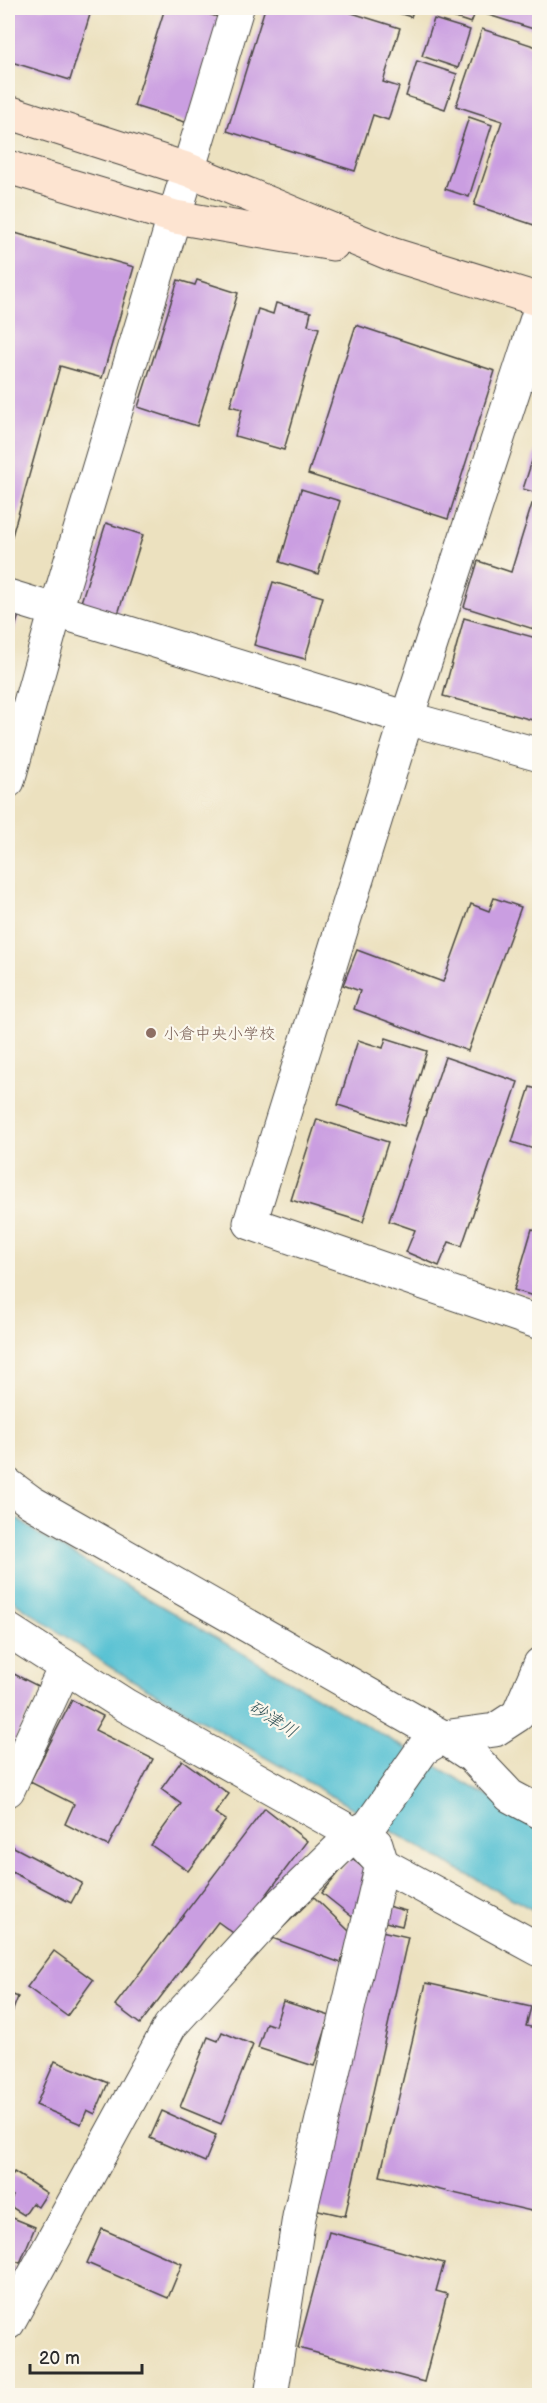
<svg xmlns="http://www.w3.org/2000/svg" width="547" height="2403" viewBox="0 0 547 2403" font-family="'Balsamiq Sans','Klee One',sans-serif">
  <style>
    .water { fill: #57c1d3; stroke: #41767f; stroke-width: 1.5 }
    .building { fill: #ca9ee1 }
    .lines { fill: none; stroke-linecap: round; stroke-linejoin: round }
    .street-casing { stroke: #484641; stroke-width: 35 }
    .secondary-casing { stroke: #484641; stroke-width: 35 }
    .street { stroke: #fff; stroke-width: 33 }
    .secondary { stroke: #fde4d1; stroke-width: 33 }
    .education-dot { fill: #8d6e63; stroke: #fbf7ec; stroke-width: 2 }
    .labels { text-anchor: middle; stroke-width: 4.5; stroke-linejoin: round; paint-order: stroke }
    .education-label { font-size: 16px; fill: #785e54; stroke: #fbf7ec; text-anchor: start }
    .water-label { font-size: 18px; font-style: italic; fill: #38585d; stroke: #fbf7ec }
  </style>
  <rect width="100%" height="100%" fill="#fbf7ec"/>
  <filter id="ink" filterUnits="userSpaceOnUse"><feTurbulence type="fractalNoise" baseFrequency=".0167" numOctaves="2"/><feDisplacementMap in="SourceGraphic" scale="12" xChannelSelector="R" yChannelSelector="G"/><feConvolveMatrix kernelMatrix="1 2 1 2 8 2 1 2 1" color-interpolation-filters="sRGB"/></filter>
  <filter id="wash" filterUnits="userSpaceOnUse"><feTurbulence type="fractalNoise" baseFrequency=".008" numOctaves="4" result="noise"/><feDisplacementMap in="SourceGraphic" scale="24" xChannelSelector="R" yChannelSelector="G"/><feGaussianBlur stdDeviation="1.35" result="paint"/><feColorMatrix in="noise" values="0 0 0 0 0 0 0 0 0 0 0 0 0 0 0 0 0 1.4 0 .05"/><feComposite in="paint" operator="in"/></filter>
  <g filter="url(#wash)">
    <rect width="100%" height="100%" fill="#ece1bf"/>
    <polygon class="water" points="8,1512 41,1536 539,1826 539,1913 462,1872 110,1667 8,1597"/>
    <g id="blocks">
      <g class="building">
        <polygon points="8,8 92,8 70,80 8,61"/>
        <polygon points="165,8 189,8 221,18 188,123 134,106"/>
        <polygon points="265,8 336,8 400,28 383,82 399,87 388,120 373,115 355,171 227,131"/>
        <polygon points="383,8 414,8 411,17"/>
        <polygon points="435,8 477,8 471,23 434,11"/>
        <polygon points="483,8 540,8 540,31 482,13"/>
        <polygon points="434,19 470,30 458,68 422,56"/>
        <polygon points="482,29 540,48 540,207 534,225 474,205 502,121 456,106"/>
        <polygon points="417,61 457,74 445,109 406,96"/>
        <polygon points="469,117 492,125 469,197 445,189"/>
        <polygon points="8,231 134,267 102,378 60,366 8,550"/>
        <polygon points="178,280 195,285 197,280 238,293 197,426 138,407"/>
        <polygon points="276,303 311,312 308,325 319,328 284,450 235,436 242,409 230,406 258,309 273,314"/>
        <polygon points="356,325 495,371 448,519 308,474"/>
        <polygon points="539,439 540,439 540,494 523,489"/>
        <polygon points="301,489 340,501 318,574 280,562"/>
        <polygon points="532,504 540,507 540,631 464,607 478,561 511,572"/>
        <polygon points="106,523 143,535 118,614 81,602"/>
        <polygon points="273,582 323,597 305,659 254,645"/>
        <polygon points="8,612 19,615 8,650"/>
        <polygon points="464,618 540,639 540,722 443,696"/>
        <polygon points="494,898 521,907 468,1051 354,1009 360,991 343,985 357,950 443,982 471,904 489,911"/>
        <polygon points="386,1038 427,1051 404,1126 338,1105 358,1040 383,1048"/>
        <polygon points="445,1057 518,1082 462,1246 449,1242 439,1266 406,1252 415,1230 389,1221"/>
        <polygon points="530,1087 540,1090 540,1151 512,1142"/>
        <polygon points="317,1119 388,1142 363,1222 291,1200"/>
        <polygon points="532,1229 540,1231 540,1298 514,1290"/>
        <polygon points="10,1672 40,1687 8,1755 8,1677"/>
        <polygon points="72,1700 103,1716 95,1730 153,1759 108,1846 65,1824 74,1804 30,1782"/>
        <polygon points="182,1760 229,1794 215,1813 226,1820 188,1871 151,1845 181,1804 161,1789"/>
        <polygon points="265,1808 307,1841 236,1935 218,1922 140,2024 115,2005"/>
        <polygon points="8,1844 82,1883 71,1903 8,1870"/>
        <polygon points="351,1858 367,1871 356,1920 322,1893"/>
        <polygon points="314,1897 350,1932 341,1963 272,1938"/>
        <polygon points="384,1905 406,1911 402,1926 381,1921"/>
        <polygon points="377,1930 408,1937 345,2216 314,2209"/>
        <polygon points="54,1951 93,1980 67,2016 27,1987"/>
        <polygon points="426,1983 531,2007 526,2026 540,2029 540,2213 380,2176"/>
        <polygon points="8,1993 18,1997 8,2023"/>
        <polygon points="283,2001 330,2016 314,2066 258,2048 266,2023 275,2026"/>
        <polygon points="222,2032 253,2045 221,2124 180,2107 208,2037 218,2041"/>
        <polygon points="55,2061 108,2083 95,2114 87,2110 81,2124 36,2105"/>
        <polygon points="162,2111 216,2135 205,2162 150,2138"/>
        <polygon points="14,2172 47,2193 38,2207 32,2203 24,2215 8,2205 13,2196 8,2192 8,2182"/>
        <polygon points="8,2216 35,2227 20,2263 8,2258"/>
        <polygon points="102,2229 182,2264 168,2298 87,2263"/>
        <polygon points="329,2232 444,2263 436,2291 447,2294 424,2382 298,2348"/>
        <polygon points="8,2263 16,2266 8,2289"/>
      </g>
    </g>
  </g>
  <g filter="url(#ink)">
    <use href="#blocks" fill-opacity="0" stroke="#484641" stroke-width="1.5"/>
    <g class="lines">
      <g class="street-casing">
        <g id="street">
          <polyline points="540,309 407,718 250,1223 540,1323"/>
          <polyline points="8,596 407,718 540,755"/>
          <polyline points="8,781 56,610 237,8"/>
          <polyline points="8,1485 31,1502 443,1737 472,1756 510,1796 540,1812"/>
          <polyline points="8,1630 125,1705 354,1834 382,1864 540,1950"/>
          <polyline points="8,1790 65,1667"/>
          <polyline points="8,2323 170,2026 278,1908 354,1834 369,1826 423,1749 443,1737 495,1730 518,1715 540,1664"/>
          <polyline points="271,2396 299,2217 382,1864 376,1844"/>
        </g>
      </g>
      <g class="secondary-casing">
        <g id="secondary">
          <polyline points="8,112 189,170 391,254 540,300"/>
          <polyline points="8,167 175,217 333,244"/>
        </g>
      </g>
      <use href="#street" class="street"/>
      <use href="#secondary" class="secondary"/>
    </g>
  </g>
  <circle class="education-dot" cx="151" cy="1033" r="6"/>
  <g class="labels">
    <g class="education-label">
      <text x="163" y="1039">小倉中央小学校</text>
    </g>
    <g class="water-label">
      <text transform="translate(273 1719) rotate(32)" y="6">砂津川</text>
    </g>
  </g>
  <rect width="547" height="2403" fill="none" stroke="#fbf7ec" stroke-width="30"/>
  <path d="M30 2364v9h112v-9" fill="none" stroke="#2b2b2b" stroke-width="3"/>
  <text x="39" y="2364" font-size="18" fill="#2b2b2b" stroke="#fbf7ec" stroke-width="4.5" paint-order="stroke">20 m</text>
</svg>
